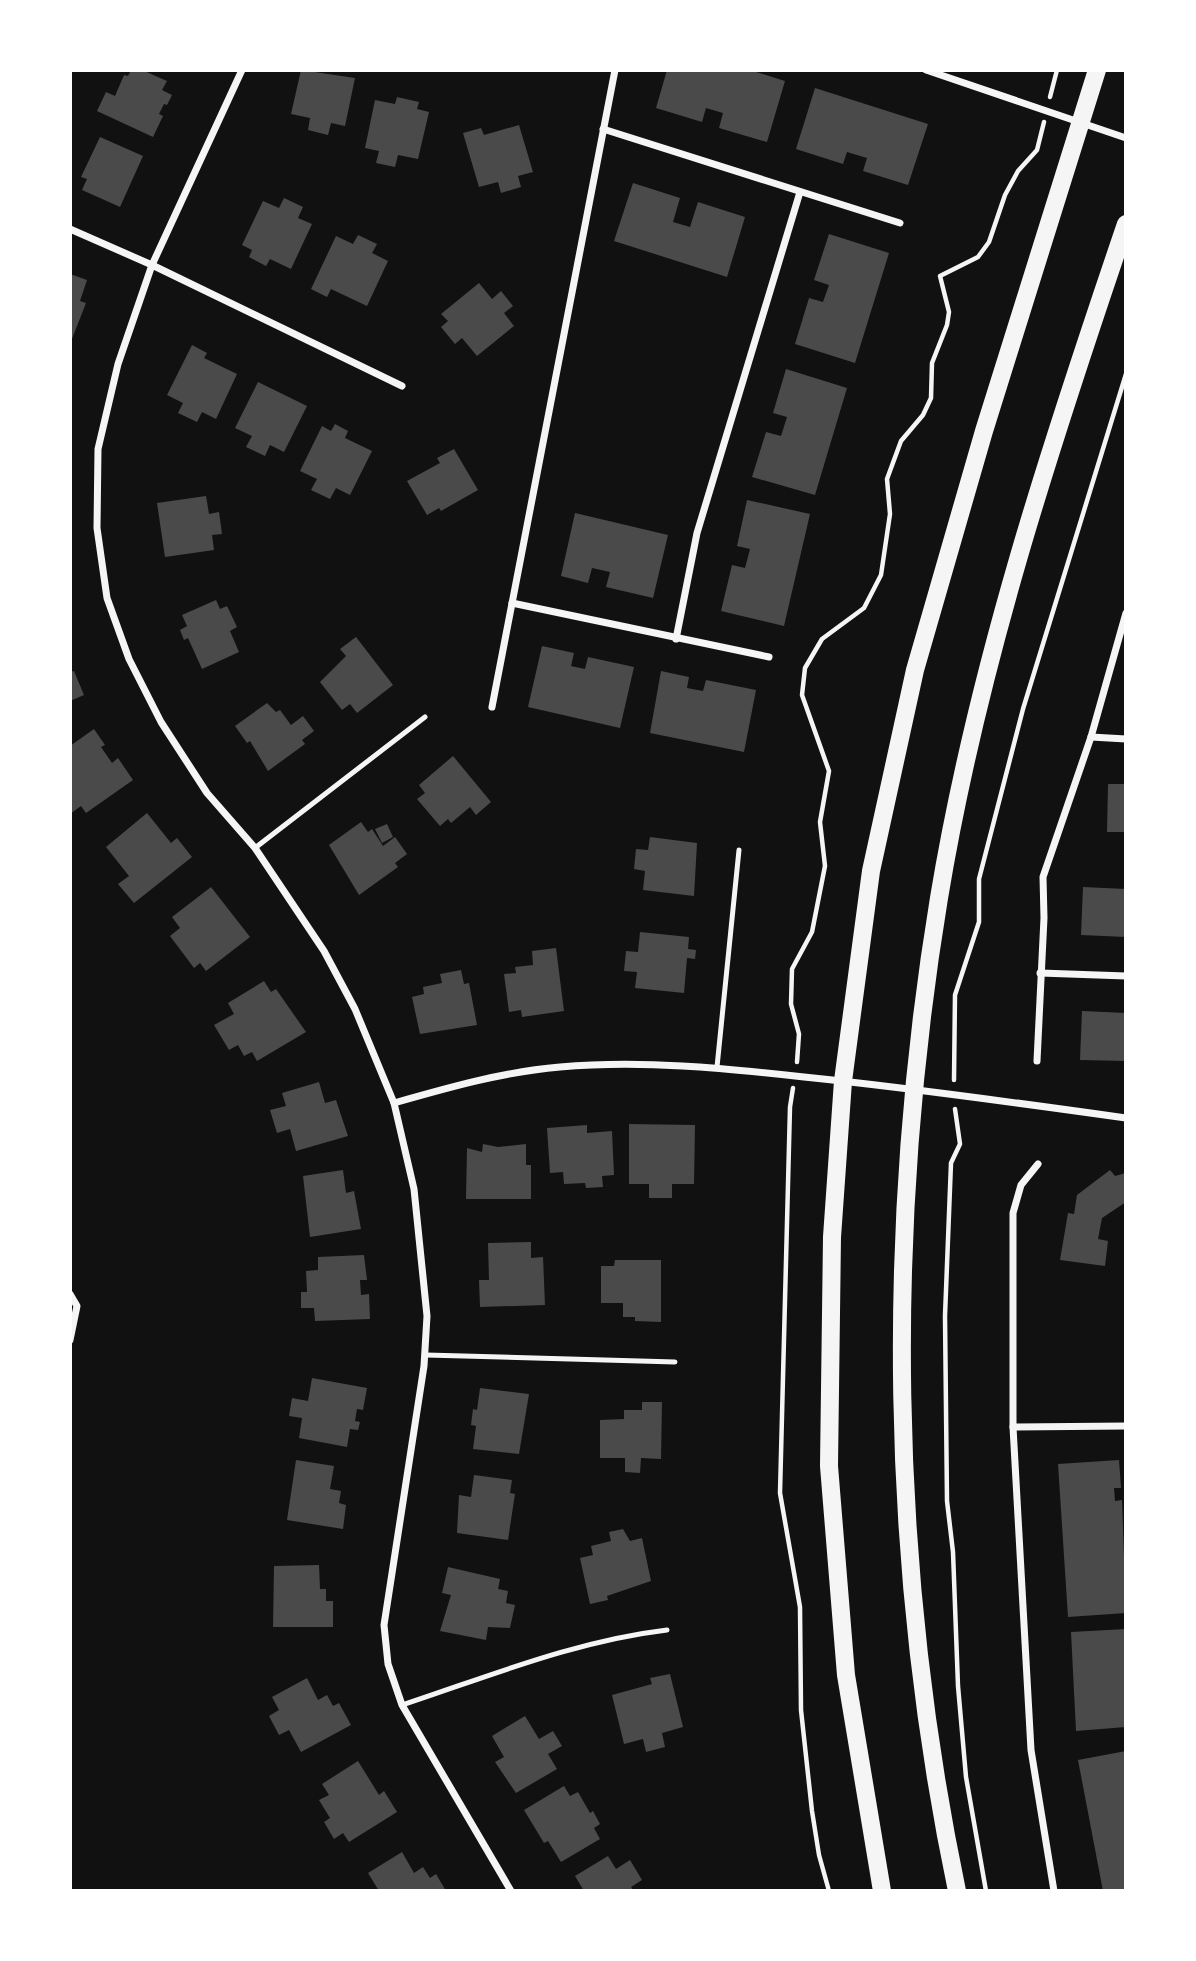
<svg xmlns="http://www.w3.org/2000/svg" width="1196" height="1961" viewBox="0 0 1196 1961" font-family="'Noto Sans',sans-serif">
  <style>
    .building { fill: #4a4a4a }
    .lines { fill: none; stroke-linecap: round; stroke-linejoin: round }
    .path { stroke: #f5f5f5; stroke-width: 4.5 }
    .service { stroke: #f5f5f5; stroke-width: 5 }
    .minor { stroke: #f5f5f5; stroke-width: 7 }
    .primary { stroke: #f5f5f5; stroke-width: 18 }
  </style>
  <rect width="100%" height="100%" fill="#111"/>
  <g class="building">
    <polygon points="131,70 142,70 167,81 162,90 172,95 167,105 164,104 159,114 163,116 153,137 97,111 106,92 115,96 124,75 128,76"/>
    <polygon points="301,70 355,78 345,126 331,123 328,135 308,130 310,118 291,114"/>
    <polygon points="667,70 750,70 785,81 767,142 719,128 723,113 706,108 702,122 656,108"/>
    <polygon points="815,88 928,124 908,185 863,171 867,158 847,152 843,164 796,149"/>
    <polygon points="397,97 419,102 417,109 429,112 418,159 398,155 395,167 376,163 379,151 365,148 375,100 395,104"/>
    <polygon points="519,125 533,172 518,176 521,187 501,193 498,182 479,187 463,133 481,128 484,135"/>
    <polygon points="100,137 143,156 120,207 82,190 87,179 81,177"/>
    <polygon points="633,183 680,198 673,222 690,227 698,202 745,217 727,277 614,241"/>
    <polygon points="284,198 303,207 298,218 312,224 291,269 270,259 266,266 249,257 252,250 242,245 263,201 279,208"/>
    <polygon points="829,234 889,253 855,363 795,344 809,298 823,302 829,285 814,280"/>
    <polygon points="358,235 377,244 372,253 388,261 367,306 331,289 327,297 311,289 336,236 353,244"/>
    <polygon points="70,274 87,280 80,301 86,303 70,344"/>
    <polygon points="479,283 492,299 501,291 513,306 504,313 514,326 477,356 462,338 455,344 441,327 448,321 441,314"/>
    <polygon points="192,345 207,353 204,358 237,374 216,419 202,412 197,422 178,413 183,403 167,395"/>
    <polygon points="786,369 847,388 815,495 752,477 766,432 781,436 787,417 773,413"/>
    <polygon points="258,382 307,406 284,452 270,445 265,456 246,447 252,436 235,428"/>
    <polygon points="335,424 348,431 345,438 372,451 350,495 336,488 330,499 311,490 317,479 300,471 322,426 331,431"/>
    <polygon points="454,449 478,490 441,511 439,508 427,515 407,481 440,463 437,458"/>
    <polygon points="206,496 209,514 219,512 222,534 212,535 214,550 165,557 157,503"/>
    <polygon points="747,500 810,514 784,626 721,611 732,565 745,568 750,549 737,546"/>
    <polygon points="575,513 668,535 653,598 606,587 610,572 592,568 588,583 561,576"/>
    <polygon points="216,600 220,609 227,606 237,627 230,631 239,652 202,669 188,638 184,640 180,630 187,626 182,615"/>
    <polygon points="356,637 393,685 357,713 350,704 342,710 320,682 346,656 340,649"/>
    <polygon points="542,646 574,653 571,666 585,669 588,657 634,667 620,728 528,707"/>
    <polygon points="74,671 84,695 70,701 70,672"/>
    <polygon points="661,671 689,677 687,688 703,691 706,680 756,690 744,752 650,733"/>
    <polygon points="267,703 276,712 280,710 291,725 303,716 314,731 302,740 305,744 268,771 250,741 247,743 235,726"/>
    <polygon points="94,729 105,745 101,747 112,763 118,758 133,780 86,813 81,806 70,814 70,746"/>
    <polygon points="453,756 491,802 476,815 470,807 451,823 448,819 440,826 417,799 425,793 419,785"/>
    <polygon points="1108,784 1126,784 1126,832 1107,832"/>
    <polygon points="147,813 171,843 177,838 192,857 134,903 118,884 129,876 106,847"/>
    <polygon points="361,822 368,832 372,829 383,846 395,837 407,854 395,863 398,867 359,895 329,845"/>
    <polygon points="387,824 393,837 382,843 375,829"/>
    <polygon points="650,837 697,843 694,896 643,890 645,871 634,869 636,849 648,850"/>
    <polygon points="211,887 250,937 206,971 200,963 194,968 170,936 180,928 172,917"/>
    <polygon points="1083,887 1126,889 1126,937 1081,935"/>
    <polygon points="640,932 689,937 688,949 696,950 695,959 687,958 684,993 635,988 637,972 624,971 626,951 638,952"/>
    <polygon points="556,948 564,1011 522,1017 521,1010 509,1012 504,974 516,973 515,967 533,965 532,951"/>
    <polygon points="461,970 464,984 469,983 477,1025 420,1034 412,997 424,994 423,987 442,983 440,974"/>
    <polygon points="264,981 271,992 276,989 306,1032 257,1061 252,1052 244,1056 238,1045 229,1050 214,1025 234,1014 228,1003"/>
    <polygon points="1082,1011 1126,1013 1126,1061 1080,1060"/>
    <polygon points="319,1082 325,1103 336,1100 348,1136 296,1151 290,1129 277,1133 270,1110 286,1106 282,1093"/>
    <polygon points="629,1124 695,1125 694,1184 672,1184 672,1198 649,1198 649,1184 629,1184"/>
    <polygon points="587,1125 587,1133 612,1131 614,1175 602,1176 603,1187 586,1188 585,1183 564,1184 563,1172 550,1173 547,1128"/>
    <polygon points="483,1144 498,1147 526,1144 526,1165 531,1165 531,1199 466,1199 467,1148 482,1152"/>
    <polygon points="343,1170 346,1193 354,1191 361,1229 310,1237 303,1176"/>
    <polygon points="1110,1170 1115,1176 1126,1173 1126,1202 1102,1218 1098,1239 1108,1241 1105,1266 1060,1260 1068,1213 1074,1214 1077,1195"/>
    <polygon points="531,1242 531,1258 543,1257 545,1305 480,1307 479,1280 489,1280 488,1243"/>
    <polygon points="364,1255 367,1280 360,1280 361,1295 369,1294 370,1319 315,1321 314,1308 301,1308 301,1292 307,1292 306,1271 318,1270 318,1257"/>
    <polygon points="615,1260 661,1260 661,1322 635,1321 635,1317 623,1317 623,1303 601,1303 601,1266 614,1266"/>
    <polygon points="312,1378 367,1388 363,1410 357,1409 355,1421 360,1422 358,1430 350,1429 347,1447 299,1438 302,1418 289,1416 292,1398 308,1401"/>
    <polygon points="480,1388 529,1394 519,1454 473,1449 476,1426 471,1425 473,1409 477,1410"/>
    <polygon points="642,1402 662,1402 661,1459 641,1458 640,1473 625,1472 625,1458 600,1458 600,1420 624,1419 624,1410 642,1410"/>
    <polygon points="296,1460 334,1466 330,1489 341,1491 339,1503 346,1505 343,1529 287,1520"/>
    <polygon points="1119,1460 1121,1488 1114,1488 1115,1501 1122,1500 1126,1613 1068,1617 1058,1464"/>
    <polygon points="474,1475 512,1480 510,1493 515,1494 508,1540 457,1533 459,1495 471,1497"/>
    <polygon points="623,1529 630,1541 642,1538 651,1581 607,1596 608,1600 590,1604 580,1558 593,1555 591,1546 611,1541 609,1532"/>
    <polygon points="319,1565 320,1589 326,1589 326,1601 333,1601 333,1627 273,1627 274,1566"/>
    <polygon points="448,1567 500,1579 498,1589 508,1591 506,1603 515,1605 510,1628 488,1627 486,1640 440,1631 451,1595 442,1593"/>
    <polygon points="1126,1629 1126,1727 1076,1731 1071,1632"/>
    <polygon points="670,1674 683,1727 662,1733 665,1747 646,1752 643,1739 624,1744 612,1695 652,1684 650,1678"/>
    <polygon points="307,1678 318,1700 327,1695 333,1706 339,1703 351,1725 301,1752 289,1730 279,1735 269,1716 279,1710 272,1697"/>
    <polygon points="525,1716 539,1739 553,1731 562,1746 548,1754 557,1769 516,1793 495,1762 504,1757 492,1736"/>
    <polygon points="1126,1751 1126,1891 1103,1891 1078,1760"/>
    <polygon points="358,1761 379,1795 384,1791 397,1812 349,1842 343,1833 334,1839 324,1822 330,1818 319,1800 329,1795 322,1784"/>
    <polygon points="564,1786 570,1796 578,1792 590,1813 593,1811 600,1824 594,1828 600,1839 561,1862 548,1841 544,1843 524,1810"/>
    <polygon points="402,1852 414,1873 423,1867 430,1878 436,1874 446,1891 379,1891 368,1873"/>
    <polygon points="608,1856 616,1869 630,1860 642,1880 631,1887 634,1891 584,1891 575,1876"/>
  </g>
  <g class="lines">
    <g class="path">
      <polyline points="1050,97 1057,70"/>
      <polyline points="797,1062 799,1034 791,1004 792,969 812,932 825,866 820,822 829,771 802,695 805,668 822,639 864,608 881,575 890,514 887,479 901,441 923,415 931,398 932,363 947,325 949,312 940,276 978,257 989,242 1005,195 1018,171 1037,150 1044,122"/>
      <polyline points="954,1080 955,995 979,922 979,879 1023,709 1126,374"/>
      <polyline points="793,1088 790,1107 780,1493 800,1607 801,1710 812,1811 819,1855 829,1891"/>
      <polyline points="955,1109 960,1144 951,1163 945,1316 947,1501 953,1552 958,1686 966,1777 986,1891"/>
    </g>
    <g class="service">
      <polyline points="255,848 425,717"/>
      <polyline points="717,1067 739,850"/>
      <polyline points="426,1355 675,1362"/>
      <path d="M 402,1705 C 490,1676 575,1641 667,1630"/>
    </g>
    <g class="minor">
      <polyline points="242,70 152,265 118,364 98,449 97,528 107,598 129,659 161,722 207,793 255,848 324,951 355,1009 394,1103 414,1189 427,1316 424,1366 384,1625 388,1664 402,1705 511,1891"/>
      <polyline points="926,70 1126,138"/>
      <polyline points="603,129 900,223"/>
      <polyline points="70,229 152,265 402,386"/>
      <polyline points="512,603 769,657"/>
      <polyline points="676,639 697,533 800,192"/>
      <polyline points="492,707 615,70"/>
      <polyline points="1091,737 1126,739"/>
      <polyline points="1040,973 1126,976"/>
      <polyline points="1037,1061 1044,918 1043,877 1091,737 1126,613"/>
      <path d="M 394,1103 C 450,1087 503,1072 560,1067 C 642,1060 723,1068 804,1077 C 912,1088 1019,1103 1126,1118"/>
      <polyline points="1038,1164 1021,1185 1013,1213 1013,1427 1031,1750 1054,1891"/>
      <polyline points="70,1294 77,1306 70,1340"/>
      <polyline points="1013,1427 1126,1426"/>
    </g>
    <g class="primary">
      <polyline points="882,1891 846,1675 829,1466 832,1237 843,1081 871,871 915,670 984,431 1097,70"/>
      <path d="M 957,1891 C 889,1566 885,1225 939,898 C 977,668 1051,444 1126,224"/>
    </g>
  </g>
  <rect width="1196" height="1961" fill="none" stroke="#ffffff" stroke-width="144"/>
</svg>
